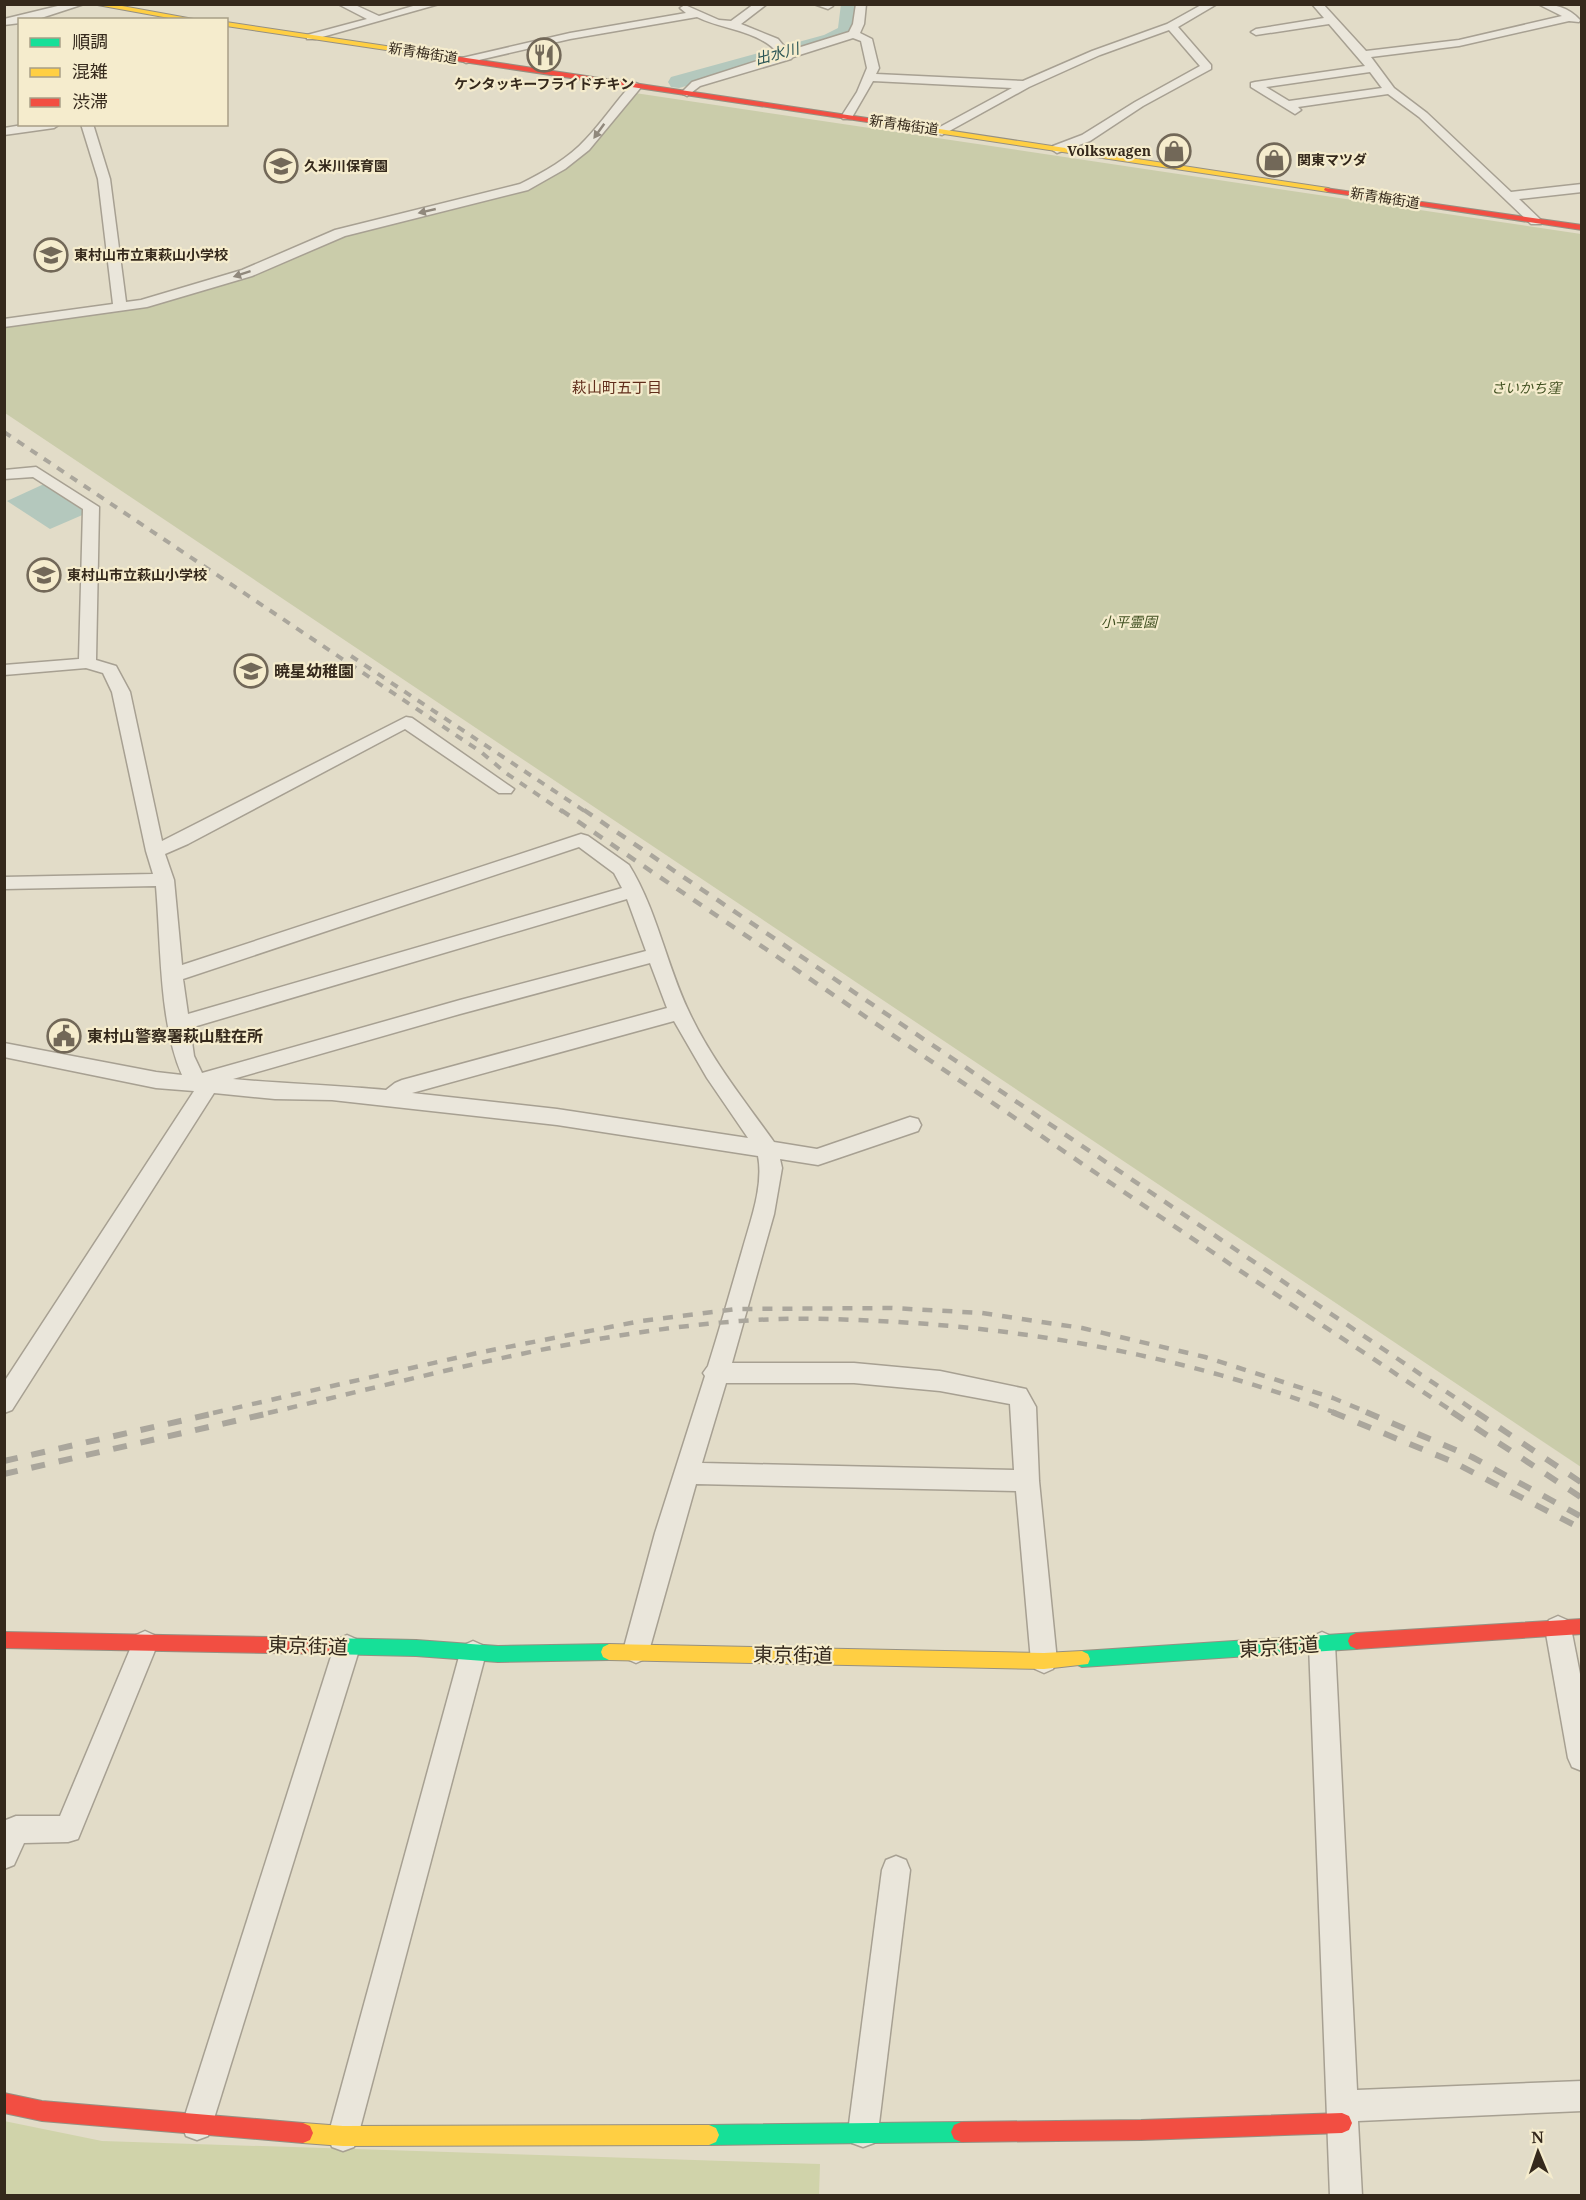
<svg xmlns="http://www.w3.org/2000/svg" width="1586" height="2200" viewBox="0 0 1586 2200" font-family="'Noto Serif','Noto Sans JP',serif">
  <style>
    .green { fill: #d0d3aa }
    .cemetery { fill: #caccaa }
    .water { fill: #b4c8bd }
    .lines { fill: none; stroke-linecap: round; stroke-linejoin: round }
    .river { fill: #b4c8bd; fill-rule: evenodd }
    .street-casing { stroke: #a7a092; stroke-width: 3 }
    .fast-casing { stroke: #969082; stroke-width: 2 }
    .slow-casing { stroke: #969082; stroke-width: 2 }
    .jam-casing { stroke: #969082; stroke-width: 2 }
    .street { fill: #eae6db; fill-rule: evenodd }
    .fast { fill: #16e098; fill-rule: evenodd }
    .slow { fill: #ffcf43; fill-rule: evenodd }
    .jam { fill: #f24e42; fill-rule: evenodd }
    .rail-far2 { stroke: #aaa69c; stroke-width: 4; stroke-dasharray: 8 8; stroke-linecap: butt }
    .rail-far1 { stroke: #aaa69c; stroke-width: 4.5; stroke-dasharray: 10 10; stroke-linecap: butt }
    .rail { stroke: #aaa69c; stroke-width: 6; stroke-dasharray: 14 14; stroke-linecap: butt }
    .oneway { fill: #90887c }
    .labels { text-anchor: middle; stroke-width: 4.5; stroke-linejoin: round; paint-order: stroke }
    .far-street-label { font-size: 14px; fill: #35291c; stroke: #f5eccd }
    .far-poi-label { font-size: 14px; font-weight: bold; fill: #35291c; stroke: #f5eccd; text-anchor: start }
    .far-park-label { font-size: 14px; font-style: italic; fill: #425122; stroke: #f5eccd }
    .far-water-label { font-size: 15px; font-style: italic; fill: #2b5555; stroke: #f5eccd }
    .far-neighbourhood-label { font-size: 15px; fill: #612e1b; stroke: #f5eccd }
    .poi-label { font-size: 16px; font-weight: bold; fill: #35291c; stroke: #f5eccd; text-anchor: start }
    .near-street-label { font-size: 20px; fill: #35291c; stroke: #f5eccd }
  </style>
  <rect width="100%" height="100%" fill="#e2dcc8"/>
  <polygon class="green" points="4,2121 102,2141 820,2164 819,2195 5,2195"/>
  <polygon class="cemetery" points="635,93 1581,234 1581,1467 5,413 4,325 103,311 143,308 252,275 343,234 506,196 529,188 548,178"/>
  <polygon class="water" points="44,484 87,513 50,529 7,501"/>
  <g class="lines">
    <path class="river" d="M 841,4 L 861,4 C 858,30 863,32 838,43 L 679,88 L 671,87 L 668,82 L 671,77 L 824,35 L 838,28 Z"/>
    <g class="street-casing">
      <g id="street">
        <polygon points="66,4 84,4 38,19 20,20 20,23 4,25 4,19"/>
        <polygon points="338,4 353,4 379,16 420,4 439,4 315,39 307,39 307,35 367,19"/>
        <path d="M 754,4 L 767,4 L 741,24 L 778,39 L 788,51 L 849,32 L 853,24 L 856,4 L 866,4 L 864,24 L 860,33 L 872,39 L 879,68 L 876,74 L 1023,81 L 1092,51 L 1167,24 L 1203,4 L 1217,4 L 1178,27 L 1211,65 L 1211,69 L 1143,106 L 1090,141 L 1057,153 L 1051,149 L 1053,146 L 1082,135 L 1135,102 L 1200,66 L 1169,30 L 1100,55 L 1029,87 L 942,135 L 938,134 L 938,128 L 1012,88 L 873,81 L 851,119 L 843,119 L 841,117 L 857,92 L 867,68 L 861,41 L 853,38 L 793,57 L 791,59 L 700,86 L 687,96 L 681,93 L 692,82 L 779,54 C 759,30 723,30 697,17 L 570,39 L 466,63 L 460,60 L 462,58 L 570,33 L 686,13 L 680,8 L 685,5 L 719,20 L 731,21 Z"/>
        <polygon points="814,4 832,4 833,6 828,9"/>
        <path d="M 1312,4 L 1323,4 L 1366,51 L 1459,40 L 1562,16 L 1538,4 C 1555,4 1568,7 1580,20 L 1579,22 L 1569,21 L 1459,46 L 1371,57 L 1394,88 L 1427,113 L 1511,192 L 1582,184 L 1582,192 L 1519,199 L 1542,221 L 1541,224 L 1531,224 L 1419,117 L 1388,94 L 1298,107 L 1301,110 L 1295,114 L 1251,87 L 1251,83 L 1255,82 L 1365,66 L 1329,24 L 1256,35 L 1251,32 L 1256,29 L 1324,18 ZM 1370,72 L 1382,88 L 1289,101 L 1266,87 Z"/>
        <path d="M 636,83 L 642,86 L 589,150 L 565,169 L 528,190 L 345,236 L 252,276 L 147,307 L 4,327 L 4,319 L 113,304 L 98,179 L 81,124 L 93,124 L 110,179 L 126,302 L 141,300 L 242,270 L 335,230 L 520,184 C 544,172 568,159 586,139 C 603,121 616,101 632,84 Z"/>
        <polygon points="29,124 60,124 54,128 4,135 4,128"/>
        <path d="M 36,467 L 99,507 L 96,660 L 116,666 L 130,692 L 162,841 L 406,717 L 412,718 L 514,789 L 511,793 L 499,793 L 405,729 L 188,844 L 165,854 L 174,880 L 182,965 L 581,834 L 588,836 L 629,865 C 657,910 666,964 689,1012 C 711,1059 744,1100 774,1142 L 817,1149 L 910,1117 L 918,1119 L 921,1125 L 918,1131 L 818,1165 L 780,1159 L 782,1168 L 774,1214 L 732,1363 L 854,1363 L 940,1371 L 1026,1389 L 1036,1407 L 1039,1481 L 1057,1661 L 1053,1669 L 1044,1673 L 1035,1669 L 1031,1661 L 1016,1491 L 696,1484 L 649,1651 L 645,1659 L 636,1663 L 627,1659 L 623,1651 L 655,1533 L 705,1376 L 703,1373 L 708,1366 C 720,1328 731,1289 742,1251 C 750,1222 764,1186 758,1156 L 557,1125 L 332,1100 L 275,1099 L 214,1093 L 12,1410 L 4,1413 L 4,1382 L 194,1091 L 156,1088 L 4,1057 L 4,1043 L 156,1072 L 182,1075 C 159,1023 161,944 156,886 L 4,889 L 4,877 L 153,874 L 146,851 L 112,692 L 103,673 L 86,668 L 4,675 L 4,665 L 79,659 L 83,509 L 33,477 L 4,479 L 4,470 ZM 579,847 L 614,873 L 622,888 L 188,1014 L 183,979 ZM 627,899 L 646,951 L 460,1000 L 202,1073 L 194,1056 L 190,1028 ZM 650,963 L 667,1008 L 402,1080 L 395,1083 L 386,1090 C 335,1085 284,1084 233,1079 L 460,1014 ZM 674,1021 L 707,1078 L 748,1138 L 557,1109 L 412,1093 ZM 726,1383 L 854,1383 L 940,1391 L 1010,1404 L 1014,1470 L 702,1463 Z"/>
        <polygon points="1558,1616 1567,1620 1571,1628 1582,1684 1582,1771 1572,1767 1568,1758 1545,1628 1549,1620"/>
        <polygon points="145,1631 154,1635 158,1643 78,1839 68,1842 24,1843 14,1865 4,1869 6,1820 16,1816 60,1816 136,1635"/>
        <polygon points="1322,1632 1331,1636 1335,1644 1357,2090 1582,2081 1582,2111 1358,2121 1362,2196 1330,2196 1309,1644 1313,1636"/>
        <polygon points="347,1635 356,1639 360,1647 212,2125 208,2136 197,2140 186,2136 182,2125 334,1647 338,1639"/>
        <polygon points="473,1641 482,1645 486,1653 358,2136 354,2147 343,2151 332,2147 328,2136 460,1653 464,1645"/>
        <polygon points="896,1856 906,1860 910,1870 878,2132 874,2143 863,2147 852,2143 848,2132 882,1870 886,1860"/>
      </g>
    </g>
    <g class="fast-casing">
      <g id="fast">
        <polygon points="1356,1633 1362,1636 1364,1641 1362,1646 1356,1649 1082,1667 1076,1664 1074,1659 1076,1654 1082,1651"/>
        <polygon points="326,1638 416,1640 498,1646 609,1644 615,1647 617,1652 615,1657 609,1660 498,1662 416,1656 326,1654 320,1651 318,1646 320,1641"/>
        <polygon points="961,2122 968,2125 971,2132 968,2139 961,2142 709,2145 702,2142 699,2135 702,2128 709,2125"/>
      </g>
    </g>
    <g class="slow-casing">
      <g id="slow">
        <polygon points="92,4 111,4 199,20 180,20"/>
        <polygon points="226,22 453,56 457,58 453,60 226,26"/>
        <polygon points="874,119 1328,188 1332,190 1328,192 871,123 870,121"/>
        <polygon points="609,1644 1044,1653 1082,1651 1088,1654 1090,1659 1088,1664 1044,1669 609,1660 603,1657 601,1652 603,1647"/>
        <polygon points="303,2123 343,2126 709,2125 716,2128 719,2135 716,2142 709,2145 343,2146 303,2143 296,2140 293,2133 296,2126"/>
      </g>
    </g>
    <g class="jam-casing">
      <g id="jam">
        <polygon points="453,56 874,119 878,121 874,123 450,60 449,58"/>
        <polygon points="1325,188 1582,225 1582,230 1328,192 1324,190"/>
        <polygon points="1582,1619 1582,1634 1356,1649 1350,1646 1348,1641 1350,1636 1356,1633"/>
        <polygon points="4,1632 326,1638 332,1641 334,1646 332,1651 326,1654 4,1648"/>
        <polygon points="4,2093 42,2101 303,2123 310,2126 313,2133 310,2140 303,2143 42,2121 4,2113"/>
        <polygon points="1342,2113 1349,2116 1352,2123 1349,2130 1342,2133 1141,2140 961,2142 954,2139 951,2132 954,2125 961,2122 1141,2120"/>
      </g>
    </g>
    <use href="#street" class="street"/>
    <use href="#fast" class="fast"/>
    <use href="#slow" class="slow"/>
    <use href="#jam" class="jam"/>
    <g class="rail-far2">
      <polyline points="4,432 481,752 506,773 563,812"/>
      <polyline points="351,656 586,812"/>
    </g>
    <g class="rail-far1">
      <polyline points="561,810 1230,1264 1455,1413"/>
      <polyline points="584,810 1478,1413"/>
      <polyline points="213,1413 482,1352 641,1321 737,1309 892,1308 982,1313 1082,1328 1205,1357 1333,1398 1369,1413"/>
      <path d="M 268,1413 C 423,1377 580,1333 740,1321 C 793,1317 845,1319 898,1322 C 1047,1331 1196,1360 1336,1413"/>
    </g>
    <g class="rail">
      <polyline points="1332,1412 1451,1461 1582,1529"/>
      <polyline points="1366,1412 1472,1457 1582,1517"/>
      <polyline points="1452,1412 1582,1498"/>
      <polyline points="1476,1412 1582,1483"/>
      <polyline points="4,1461 220,1412"/>
      <polyline points="4,1474 274,1412"/>
    </g>
  </g>
  <defs><path id="oneway-solid" d="M-6-.8H1V-3.2L6.5 0L1 3.2V.8H-6Z" transform="scale(1.5)"/></defs>
  <g class="oneway">
    <use href="#oneway-solid" transform="translate(599 131) rotate(126)"/>
    <use href="#oneway-solid" transform="translate(427 211) rotate(167)"/>
    <use href="#oneway-solid" transform="translate(242 274) rotate(162)"/>
  </g>
  <defs>
    <g id="restaurant-ring" transform="scale(1.725)"><circle r="9.5" fill="#f5eccd" stroke="#726858" stroke-width="1.5"/><path d="M-5-6h1v4h1v-4h1v4h1v-4h1v5L-1.5 .5V6h-2V.5L-5-1ZM5-6V6H3V1.5H1.5Q1.5-4 5-6Z" fill="#726858"/></g>
    <g id="shop-ring" transform="scale(1.725)"><circle r="9.5" fill="#f5eccd" stroke="#726858" stroke-width="1.5"/><path d="M-5-2.5h2.3a2.7 3.5 0 0 1 5.4 0H5L5.5 6h-11ZM-1.5-2.5h3a1.5 2.3 0 0 0-3 0Z" fill="#726858"/></g>
    <g id="school-ring" transform="scale(1.725)"><circle r="9.5" fill="#f5eccd" stroke="#726858" stroke-width="1.5"/><path d="M0-5L7-2L0 1L-7-2ZM-4 1L0 2.5L4 1V4Q0 6-4 4Z" fill="#726858"/></g>
    <g id="civic-ring" transform="scale(1.725)"><circle r="9.5" fill="#f5eccd" stroke="#726858" stroke-width="1.5"/><path d="M-.6-6.5H3V-4.5H.6V-3L4-1V1h2V6H-6V1h2V-1L-.6-3ZM-1.2 2.5V6h2.4V2.5Z" fill="#726858"/></g>
  </defs>
  <g fill-rule="evenodd">
    <use href="#restaurant-ring" x="544" y="55"/>
    <use href="#shop-ring" x="1174" y="151"/>
    <use href="#shop-ring" x="1274" y="160"/>
    <use href="#school-ring" x="281" y="166"/>
    <use href="#school-ring" x="51" y="255"/>
    <use href="#school-ring" x="44" y="575"/>
    <use href="#school-ring" x="251" y="671"/>
    <use href="#civic-ring" x="64" y="1036"/>
  </g>
  <g class="labels">
    <g class="far-street-label">
      <text transform="translate(423 53) rotate(9)" y="5">新青梅街道</text>
      <text transform="translate(904 125) rotate(8)" y="5">新青梅街道</text>
      <text transform="translate(1385 198) rotate(9)" y="5">新青梅街道</text>
    </g>
    <g class="far-poi-label">
      <text x="544" y="89" text-anchor="middle">ケンタッキーフライドチキン</text>
      <text x="1151" y="156" text-anchor="end">Volkswagen</text>
      <text x="1297" y="165">関東マツダ</text>
      <text x="304" y="171">久米川保育園</text>
      <text x="74" y="260">東村山市立東萩山小学校</text>
      <text x="67" y="580">東村山市立萩山小学校</text>
    </g>
    <g class="far-park-label">
      <text x="1526" y="393">さいかち窪</text>
      <text x="1129" y="627">小平霊園</text>
    </g>
    <g class="far-water-label">
      <text transform="translate(777 54) rotate(-15)" y="5">出水川</text>
    </g>
    <g class="far-neighbourhood-label">
      <text x="617" y="393">萩山町五丁目</text>
    </g>
    <g class="poi-label">
      <text x="274" y="677">暁星幼稚園</text>
      <text x="87" y="1042">東村山警察署萩山駐在所</text>
    </g>
    <g class="near-street-label">
      <text transform="translate(308 1646) rotate(2)" y="7">東京街道</text>
      <text transform="translate(1279 1647) rotate(-4)" y="7">東京街道</text>
      <text transform="translate(793 1655) rotate(1)" y="7">東京街道</text>
    </g>
  </g>
  <rect width="1586" height="2200" fill="none" stroke="#35291c" stroke-width="12"/>
  <rect x="18" y="18" width="210" height="108" fill="#f5eccd" stroke="#a89e86" stroke-width="1.5"/>
  <rect x="30" y="38" width="30" height="9" fill="#16e098" stroke="#a89e86" stroke-width="1.5"/>
  <text x="72" y="48" font-size="18" fill="#35291c">順調</text>
  <rect x="30" y="68" width="30" height="9" fill="#ffcf43" stroke="#a89e86" stroke-width="1.5"/>
  <text x="72" y="78" font-size="18" fill="#35291c">混雑</text>
  <rect x="30" y="98" width="30" height="9" fill="#f24e42" stroke="#a89e86" stroke-width="1.5"/>
  <text x="72" y="108" font-size="18" fill="#35291c">渋滞</text>
  <g transform="translate(1538 2152) rotate(358)" stroke="#f5eccd" stroke-width="4.5" paint-order="stroke">
  <path d="M0-4.5L10 22L0 15L-10 22Z" fill="#35291c"/>
  <text y="-9" font-size="16" font-weight="bold" text-anchor="middle" fill="#35291c">N</text>
  </g>
</svg>
